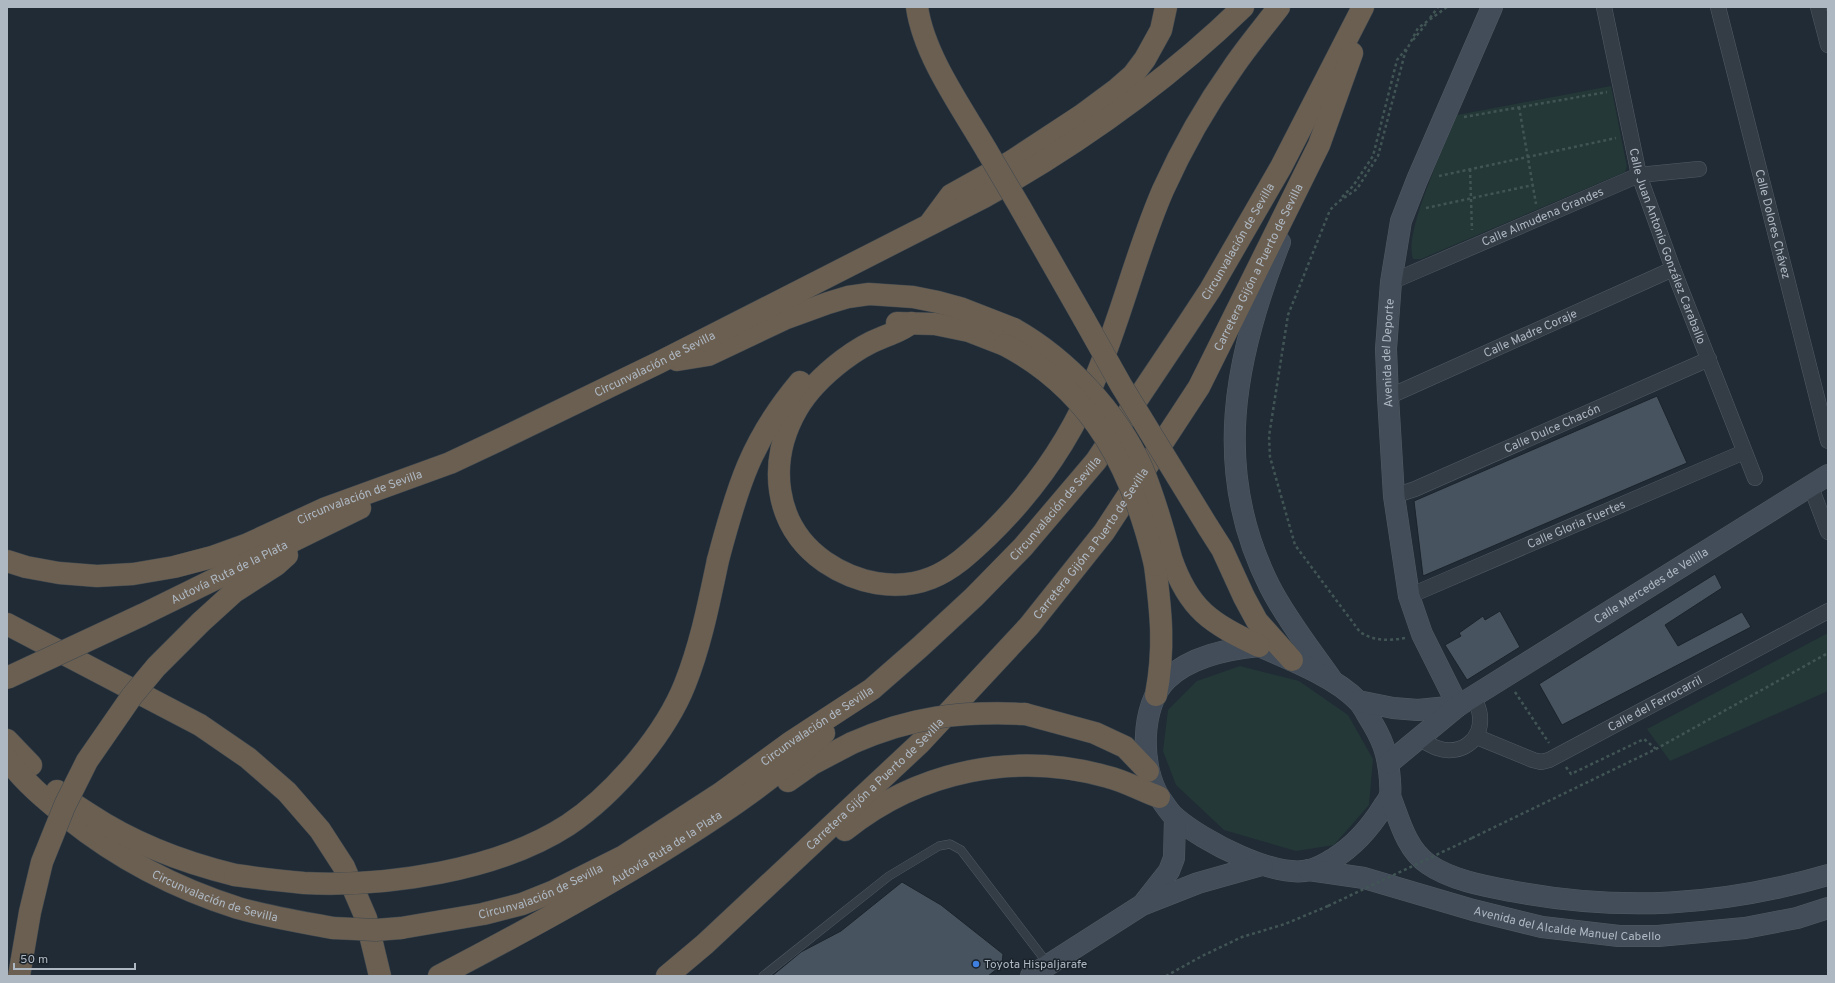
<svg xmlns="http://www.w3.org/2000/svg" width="1835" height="983" viewBox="0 0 1835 983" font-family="Overpass,sans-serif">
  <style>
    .green { fill: #243837 }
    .building { fill: #47535f; stroke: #1b242c }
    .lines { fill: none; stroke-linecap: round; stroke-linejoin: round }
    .lane-casing { stroke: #515b64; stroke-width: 9 }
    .street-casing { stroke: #515b64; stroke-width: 16 }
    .secondary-casing { stroke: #515b64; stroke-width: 22 }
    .highway-casing { stroke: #3e4850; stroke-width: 23 }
    .path { stroke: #425555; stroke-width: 2.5; stroke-dasharray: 3 3; stroke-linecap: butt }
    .lane { stroke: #343d46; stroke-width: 8 }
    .street { stroke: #343d46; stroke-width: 15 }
    .secondary { stroke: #424d59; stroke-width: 21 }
    .highway { stroke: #6b5f51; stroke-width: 22 }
    .highway-bridge-casing { stroke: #3e4850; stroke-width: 23; stroke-linecap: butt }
    .path-bridge { stroke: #425555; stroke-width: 2.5; stroke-dasharray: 3 3; stroke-linecap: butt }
    .highway-bridge { stroke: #6b5f51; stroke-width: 22 }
    .shop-dot { fill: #3f7fe0; stroke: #1a222a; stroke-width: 1.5 }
    .labels { text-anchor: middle; stroke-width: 3; stroke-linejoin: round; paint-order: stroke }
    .street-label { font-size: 12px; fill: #aeb8c3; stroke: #1a222a }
    .poi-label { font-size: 12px; fill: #aeb8c3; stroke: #1a222a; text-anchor: start }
  </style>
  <rect width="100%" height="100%" fill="#212b35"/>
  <g class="green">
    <path d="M 1611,86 L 1627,167 L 1625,172 L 1421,259 L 1413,259 C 1403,233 1446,143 1457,115 Z"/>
    <polygon points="1828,633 1828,691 1670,761 1647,729"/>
    <polygon points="1240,666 1299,681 1348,715 1373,759 1369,805 1334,845 1296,851 1224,830 1176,785 1163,751 1168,710 1197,681"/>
  </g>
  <g class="building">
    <polygon points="1657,396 1687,463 1423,576 1414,501"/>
    <polygon points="1715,574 1722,588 1665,625 1678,646 1742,612 1751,627 1562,725 1539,684"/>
    <polygon points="1500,611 1520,647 1467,680 1445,645 1461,636 1459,633 1483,616 1485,620"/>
    <polygon points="902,882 941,905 1003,954 1002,965 988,976 772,976 801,952 841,931"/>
  </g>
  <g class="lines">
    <g class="lane-casing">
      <polyline id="lane" points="763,976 889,876 939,846 950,844 961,850 1048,964"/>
    </g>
    <g class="street-casing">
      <g id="street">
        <path id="s1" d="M 1604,7 L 1639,175 L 1673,269 L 1755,478"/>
        <path id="s2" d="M 1718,7 L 1828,441"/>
        <polyline points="1818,7 1828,45"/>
        <path id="s3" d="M 1391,282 L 1639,175 L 1699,169"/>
        <path id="s4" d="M 1388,397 L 1673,269"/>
        <polyline points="1811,487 1828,532"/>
        <path id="s5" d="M 1394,496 L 1415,489 L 1709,359"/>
        <path id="s6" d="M 1409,596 L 1744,452"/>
        <path id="s7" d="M 1477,737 L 1533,760 L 1541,762 L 1549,760 L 1828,611"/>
        <path d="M 1418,738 C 1424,741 1431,746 1437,748 C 1460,756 1482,741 1480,717 C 1480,710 1476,703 1474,696"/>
      </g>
    </g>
    <g class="secondary-casing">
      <g id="secondary">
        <path d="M 1280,242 C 1234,358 1211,471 1270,587 C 1287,620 1311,650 1332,680"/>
        <path d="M 1259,646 C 1289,659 1335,677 1358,701 C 1362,705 1365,711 1368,716 C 1382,738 1388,753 1390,780 C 1390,785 1391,790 1390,795 C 1389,799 1385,804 1383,807 C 1370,828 1354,846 1333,859 C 1327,863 1317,868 1310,870 C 1275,879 1203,841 1176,818 C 1170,814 1165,805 1160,798 C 1140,768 1140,705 1167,679 C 1191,656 1228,649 1259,646 Z"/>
        <polyline points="1358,701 1393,708 1418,710 1458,706"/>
        <path id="s8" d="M 1458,706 L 1422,634 L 1409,596 L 1394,496 L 1388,397 L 1386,349 L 1391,282 L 1401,221 L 1417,180 L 1492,7"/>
        <path id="s9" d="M 1389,763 L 1458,706 L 1828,475"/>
        <path d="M 1390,796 C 1399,819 1406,849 1428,864 C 1451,880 1484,886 1511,891 C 1621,912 1721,906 1828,875"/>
        <path id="s10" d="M 1309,870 L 1364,878 L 1473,910 L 1542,927 L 1619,936 L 1658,936 L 1745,928 L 1797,918 L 1828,908"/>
        <polyline points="1143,904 1169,871 1174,858 1175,818"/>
        <polyline points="1031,976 1142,905 1198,883 1262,865"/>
      </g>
    </g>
    <g class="highway-casing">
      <g id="highway">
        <path d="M 917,7 C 924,56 962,108 987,151"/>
        <polyline points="1020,207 1084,319"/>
        <polyline points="931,222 951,195 1012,161 1082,115 1117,89 1133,75 1145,59 1161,30 1166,7"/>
        <polyline points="897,323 935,324 969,331 1005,345"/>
        <path d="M 911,323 C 902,331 892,333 881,338 C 868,343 855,351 843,360 C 826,373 808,390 797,409 C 767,461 773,526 825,562 C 856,583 896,592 931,578 C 954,569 972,551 989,535 C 1035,490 1071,439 1095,379 C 1121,318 1136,252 1163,190 C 1182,148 1205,107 1232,69 C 1246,48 1263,28 1279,7"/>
        <polyline points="677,360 708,355 784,319 828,303 848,297 869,294 913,297 938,302 960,308 1014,329"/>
        <polyline points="1208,527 1222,549 1244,597 1257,621 1292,660"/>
        <path d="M 1171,558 C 1189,610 1211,623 1259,646"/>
        <path d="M 718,560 C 737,488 751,440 800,382"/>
        <path id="s11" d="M 7,561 L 26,567 L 59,573 L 97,576 L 133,574 L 174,567 L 212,557 L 248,544 L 326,508 L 450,463 L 499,440 L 658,363 L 984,197 C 1078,144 1166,82 1243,7"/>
        <path d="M 1155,565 C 1161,612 1165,648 1156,695"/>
        <path id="s12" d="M 142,615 L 360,508"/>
        <polyline points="201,622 234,592 276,565 287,555"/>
        <polyline points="7,624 200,725 248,758 287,792 320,830 344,867 366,918 380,976"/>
        <polyline points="1025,714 1095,733 1125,747 1148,771"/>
        <polyline points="7,740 31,765"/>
        <path id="s13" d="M 7,759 C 24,782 46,800 68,818 C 119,859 175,888 238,908 C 269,917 301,922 333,928"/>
        <polyline points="788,781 812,764 852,743"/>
        <path d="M 57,791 C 66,800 78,807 89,814 C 134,844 182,862 235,875"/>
        <path d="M 845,830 C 920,770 1016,751 1108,777 C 1125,781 1142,791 1159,797"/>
        <path id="s14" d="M 401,928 L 483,914 L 522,904 L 552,892 L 624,856 L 721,793 L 791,742 L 872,689 L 920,647 L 974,597 L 1023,547 L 1096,461 L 1187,325 L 1210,290 L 1281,167 L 1363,7"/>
        <path id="s15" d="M 439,976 C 510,939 580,901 648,860 C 710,822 770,783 824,733"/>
        <path id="s16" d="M 667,976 L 705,944 L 920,743 L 1029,626 L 1104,532 L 1199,387 L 1319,145 L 1352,53"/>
      </g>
    </g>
    <g class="path">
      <polyline points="1430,18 1438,7"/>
      <polyline points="1413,40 1426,24"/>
      <polyline points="1519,107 1536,204"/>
      <polyline points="1464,117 1607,92"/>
      <polyline points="1470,169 1472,230"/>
      <polyline points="1439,176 1616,138"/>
      <polyline points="1342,197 1353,186 1373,156 1397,60 1406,49"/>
      <polyline points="1426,208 1533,185"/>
      <path d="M 1405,638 C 1389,641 1373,641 1360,632 L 1295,545 L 1270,457 L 1269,436 L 1288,315 L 1330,210 L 1338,202 L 1357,189 L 1378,156 L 1405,53 L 1418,28 L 1447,7"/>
      <polyline points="1515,692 1549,743"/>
      <polyline points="1566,767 1571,774 1644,739 1656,749"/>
      <polyline points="1472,838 1656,749 1828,653"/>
      <polyline points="1166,976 1202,956 1242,937 1285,924 1328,906"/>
    </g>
    <use href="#lane" class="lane"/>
    <use href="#street" class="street"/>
    <use href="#secondary" class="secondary"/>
    <use href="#highway" class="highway"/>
    <g class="highway-bridge-casing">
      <g id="highway-bridge">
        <polyline points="987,151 1020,207"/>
        <polyline points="1084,319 1121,385 1208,527"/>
        <path d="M 1014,329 C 1067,359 1117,412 1142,468 C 1154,497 1163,528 1171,558"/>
        <path d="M 1005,345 C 1094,392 1133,471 1155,565"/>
        <polyline points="7,678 142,615"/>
        <path d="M 852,743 C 911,717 960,711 1025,714"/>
        <path d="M 235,875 C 257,878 281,881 304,883 C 386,887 497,871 568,825 C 595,807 617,785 638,760 C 656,738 674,712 685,684 C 701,644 709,602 718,560"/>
        <polyline points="333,928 376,930 401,928"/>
        <polyline points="19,976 30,912 42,862 65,805 87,761 132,696 156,667 201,622"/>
      </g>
    </g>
    <polyline class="path-bridge" points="1328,906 1472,838"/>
    <use href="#highway-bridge" class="highway-bridge"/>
  </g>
  <circle class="shop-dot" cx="976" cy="964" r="4"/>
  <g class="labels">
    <g class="street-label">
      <text dy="4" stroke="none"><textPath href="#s3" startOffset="165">Calle Almudena Grandes</textPath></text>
      <text dy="4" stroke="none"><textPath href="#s2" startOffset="224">Calle Dolores Chávez</textPath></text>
      <text dy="4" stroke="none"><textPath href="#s14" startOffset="1117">Circunvalación de Sevilla</textPath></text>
      <text dy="4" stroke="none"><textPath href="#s1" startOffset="248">Calle Juan Antonio González Caraballo</textPath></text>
      <text dy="4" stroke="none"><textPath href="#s16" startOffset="931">Carretera Gijón a Puerto de Sevilla</textPath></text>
      <text dy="4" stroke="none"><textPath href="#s4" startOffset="156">Calle Madre Coraje</textPath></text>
      <text dy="4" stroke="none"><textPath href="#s8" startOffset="365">Avenida del Deporte</textPath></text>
      <text dy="4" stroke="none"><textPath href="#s11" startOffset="692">Circunvalación de Sevilla</textPath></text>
      <text dy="4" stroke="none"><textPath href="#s5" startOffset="172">Calle Dulce Chacón</textPath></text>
      <text dy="4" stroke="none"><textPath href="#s11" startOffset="368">Circunvalación de Sevilla</textPath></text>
      <text dy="4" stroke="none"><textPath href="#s14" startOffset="793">Circunvalación de Sevilla</textPath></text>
      <text dy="4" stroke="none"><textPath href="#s6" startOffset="182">Calle Gloria Fuertes</textPath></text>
      <text dy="4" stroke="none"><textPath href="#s16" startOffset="607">Carretera Gijón a Puerto de Sevilla</textPath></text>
      <text dy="4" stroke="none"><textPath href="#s12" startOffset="97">Autovía Ruta de la Plata</textPath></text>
      <text dy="4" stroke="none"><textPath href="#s9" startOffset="317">Calle Mercedes de Velilla</textPath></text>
      <text dy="4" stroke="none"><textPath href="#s7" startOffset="197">Calle del Ferrocarril</textPath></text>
      <text dy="4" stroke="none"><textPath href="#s14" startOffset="469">Circunvalación de Sevilla</textPath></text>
      <text dy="4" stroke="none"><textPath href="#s16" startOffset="283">Carretera Gijón a Puerto de Sevilla</textPath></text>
      <text dy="4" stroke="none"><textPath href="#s15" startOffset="261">Autovía Ruta de la Plata</textPath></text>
      <text dy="4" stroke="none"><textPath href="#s14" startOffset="145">Circunvalación de Sevilla</textPath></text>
      <text dy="4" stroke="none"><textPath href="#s13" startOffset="253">Circunvalación de Sevilla</textPath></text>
      <text dy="4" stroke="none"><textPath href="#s10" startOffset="265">Avenida del Alcalde Manuel Cabello</textPath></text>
    </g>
    <g class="poi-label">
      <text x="984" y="968">Toyota Hispaljarafe</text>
    </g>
  </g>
  <rect width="1835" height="983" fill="none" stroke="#aeb8c3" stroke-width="16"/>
  <path d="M14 963v6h121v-6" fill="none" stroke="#aeb8c3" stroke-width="2"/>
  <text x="20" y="963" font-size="12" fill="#aeb8c3" stroke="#1a222a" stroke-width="3" paint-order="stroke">50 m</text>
</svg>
